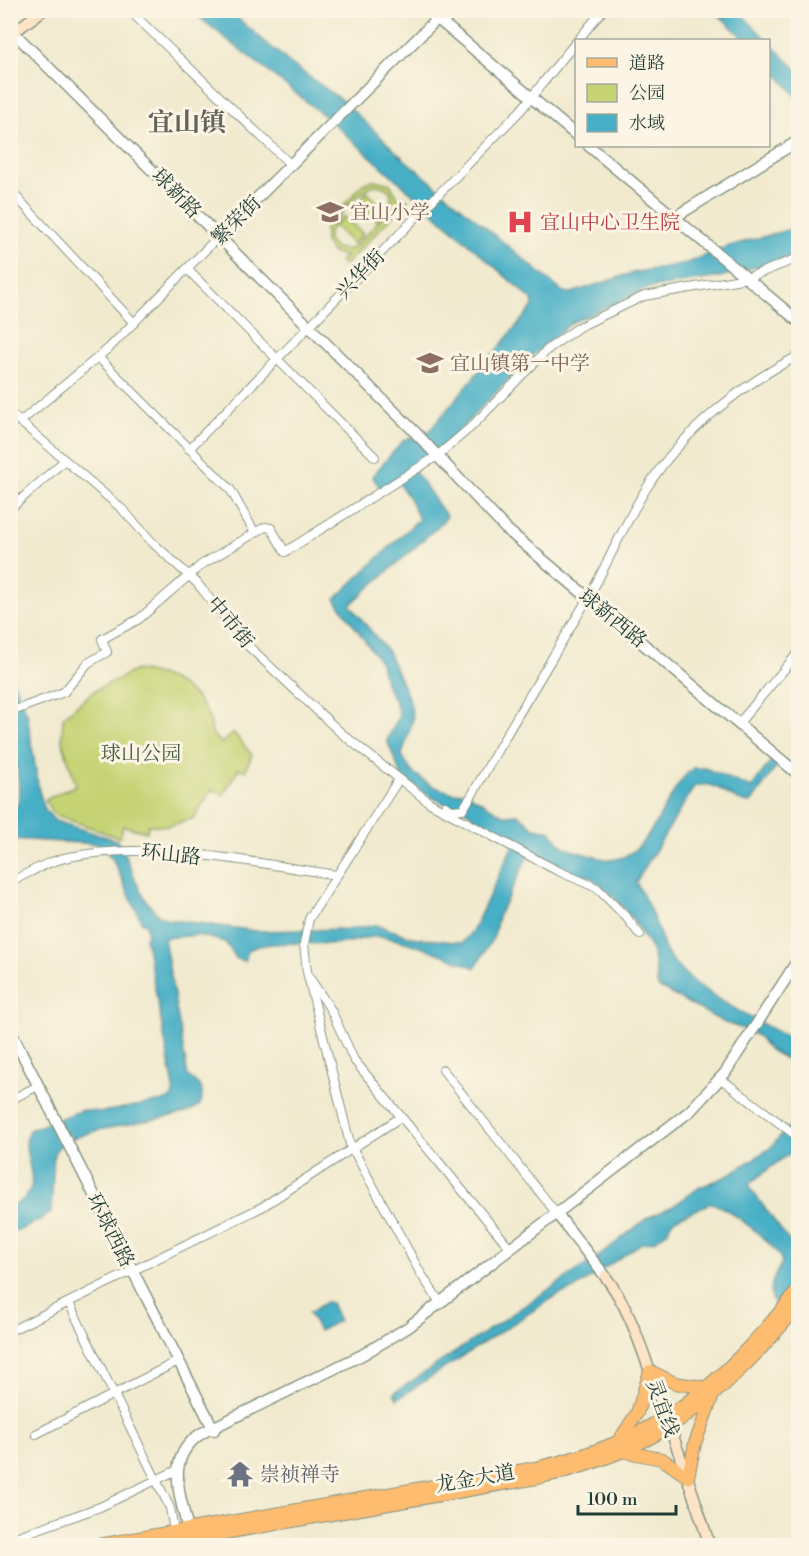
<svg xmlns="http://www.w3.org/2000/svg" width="809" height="1556" viewBox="0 0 809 1556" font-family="'Libre Bodoni','Noto Serif SC',serif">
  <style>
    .green { fill: #c6d375; stroke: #728854; stroke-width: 1.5; fill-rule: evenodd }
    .water { fill: #47afc6; stroke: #33767d; stroke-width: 1.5 }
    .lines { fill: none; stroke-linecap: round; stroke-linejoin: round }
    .minor-casing { stroke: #889482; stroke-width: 10 }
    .tertiary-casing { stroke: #889482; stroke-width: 13 }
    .secondary-casing { stroke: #889482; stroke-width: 13 }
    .primary-casing { stroke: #889482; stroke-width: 14 }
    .minor { stroke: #fff; stroke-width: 8 }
    .tertiary { stroke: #fff; stroke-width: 10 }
    .secondary { stroke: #fee4c6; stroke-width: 10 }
    .primary { stroke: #fdbc70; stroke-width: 12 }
    .labels { text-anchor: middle; stroke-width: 6; stroke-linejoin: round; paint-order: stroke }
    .street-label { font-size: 20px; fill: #1f3d34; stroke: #fcf5e5 }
    .education-label { font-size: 20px; fill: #785e54; stroke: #fcf5e5; text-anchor: start }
    .health-label { font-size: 20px; fill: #be3a42; stroke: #fcf5e5; text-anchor: start }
    .park-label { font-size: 20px; fill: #405b41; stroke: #fcf5e5 }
    .worship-label { font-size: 20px; fill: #5b616d; stroke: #fcf5e5; text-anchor: start }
    .district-label { font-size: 26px; font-weight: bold; fill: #63645b; stroke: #fcf5e5 }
  </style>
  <rect width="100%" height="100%" fill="#fcf5e5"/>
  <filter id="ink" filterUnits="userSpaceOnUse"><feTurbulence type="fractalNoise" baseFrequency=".0167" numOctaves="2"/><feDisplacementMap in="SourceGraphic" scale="12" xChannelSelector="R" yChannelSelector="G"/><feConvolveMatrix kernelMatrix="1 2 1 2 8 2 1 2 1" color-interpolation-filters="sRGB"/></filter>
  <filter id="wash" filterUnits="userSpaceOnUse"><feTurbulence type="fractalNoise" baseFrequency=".008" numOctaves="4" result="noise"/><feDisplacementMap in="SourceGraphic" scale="24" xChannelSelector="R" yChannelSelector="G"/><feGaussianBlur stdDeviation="1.35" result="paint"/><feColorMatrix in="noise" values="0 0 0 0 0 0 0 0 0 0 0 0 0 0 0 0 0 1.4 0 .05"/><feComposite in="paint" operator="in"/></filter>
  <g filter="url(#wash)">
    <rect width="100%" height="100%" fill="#f1eacf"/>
    <g class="green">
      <path d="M 374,180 L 390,184 L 399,200 L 404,196 L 408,200 L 344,266 L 340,262 L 345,256 L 333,253 L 325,243 L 325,226 L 363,184 ZM 375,185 C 418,190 364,236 354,247 L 346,250 L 335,248 L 328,239 C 327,224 361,189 375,185 Z"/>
      <polygon points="367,192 386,210 376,220 357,202"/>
      <polygon points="344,216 363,234 353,244 334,226"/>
      <path d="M 136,670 C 167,674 193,686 208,715 C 215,729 206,730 221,743 L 234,733 L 252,755 L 245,771 L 239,768 L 223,795 L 212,789 L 194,818 L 168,826 L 148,825 L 147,832 L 123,826 L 120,838 L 53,814 L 45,800 L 76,785 L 62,741 L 63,717 L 94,691 Z"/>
    </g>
    <g class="water">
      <path d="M 191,11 L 229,11 L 290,63 L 343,101 L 404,159 L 563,292 L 571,293 L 632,273 L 687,263 L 726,247 L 798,227 L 798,255 L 720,277 L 649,288 L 573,322 L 528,359 L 443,447 L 414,470 L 447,517 C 417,548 382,575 350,605 L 388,652 L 410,702 L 413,719 L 402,755 L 411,771 L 432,786 L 453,793 L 465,792 L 503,815 L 518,814 L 534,828 L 551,831 C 554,834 556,839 559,842 C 568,852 585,853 597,857 C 647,876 663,791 693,768 L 705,768 L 751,788 L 773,758 L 779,763 L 751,803 C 729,803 716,776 694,787 L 636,882 C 645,898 653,914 659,932 C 662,939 663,947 667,953 C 691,992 760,1021 798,1043 L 798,1066 L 768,1049 L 759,1037 L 747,1030 L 725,1023 L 658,987 L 652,950 L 632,918 L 609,892 L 589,876 L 575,874 L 550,864 L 530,852 L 498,917 L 494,936 L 475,968 C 446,956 415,943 384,937 C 371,934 356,942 343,943 C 322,946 263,938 248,951 L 245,961 L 237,959 L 225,942 L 198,935 L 164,938 L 188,1076 C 200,1085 206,1089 200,1105 L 187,1113 L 99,1130 L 64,1141 L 54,1153 L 51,1213 L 23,1229 L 11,1231 L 11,1207 C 53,1187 16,1159 29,1130 L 82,1110 L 102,1112 L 163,1101 L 172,1098 L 174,1088 L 145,937 L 147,936 L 146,923 L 142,923 L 112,858 L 98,844 L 11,839 L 11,811 L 16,808 C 24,794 12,739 11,721 C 9,706 11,690 10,674 L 27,713 L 39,791 L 45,810 L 55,821 L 116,840 L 122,848 C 132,869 143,910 166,919 L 257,931 L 351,929 L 377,925 L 411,937 L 462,943 L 473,930 L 514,843 L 512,837 L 480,821 L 461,807 L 449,806 L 426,794 L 401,775 L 387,740 L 399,716 L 396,703 L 385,683 L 381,663 L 335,599 L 419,519 L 409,498 L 397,481 L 380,488 L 372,476 L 404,440 L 406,441 L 411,436 L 416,440 L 430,430 L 533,306 L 532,300 L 326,117 Z"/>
      <polygon points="715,11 738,11 798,71 798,98 769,65 768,40 745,40"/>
      <path d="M 798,1117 L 798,1147 L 750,1183 L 750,1188 L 798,1253 L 796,1278 L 798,1285 L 798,1329 C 771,1301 761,1299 782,1262 C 778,1246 727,1206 711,1203 L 675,1219 L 670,1224 L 668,1231 L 654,1241 L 642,1243 L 574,1289 L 557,1295 L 397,1399 L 394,1393 L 599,1256 L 647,1218 L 673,1206 L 700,1187 L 725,1177 L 769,1149 Z"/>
      <polygon points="326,1302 331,1303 339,1321 319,1331 309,1313"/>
    </g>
  </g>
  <g filter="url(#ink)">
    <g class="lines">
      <g class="minor-casing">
        <g id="minor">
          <polyline points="129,10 291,165"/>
          <polyline points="578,40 603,10"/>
          <polyline points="10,190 134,323"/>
          <polyline points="187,269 375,457"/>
          <polyline points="99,358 230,489 255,533"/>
          <polyline points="10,413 122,509 153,543 197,583 245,643 341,733 430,803 556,870 597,888 627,918 640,935"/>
          <polyline points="20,422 110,347 219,236"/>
          <polyline points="189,449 521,110 576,42"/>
          <polyline points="10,509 65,460"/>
          <polyline points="10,712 64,692 88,663 107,652 102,639 139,619 201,565 265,527 271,528 285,552 437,456 471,427 548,349 579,327 644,296 747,278 798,258"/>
          <polyline points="739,723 798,653"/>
          <polyline points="399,779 309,919 304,944 307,972 350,1144 421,1274 441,1304"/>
          <path d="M 445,806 L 452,810 L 463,809 L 472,795 C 509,728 549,664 588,598 C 609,562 625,521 648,486 C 682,432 742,384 798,356"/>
          <path d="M 10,882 C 29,873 48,861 69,857 C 152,840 254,863 337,875"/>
          <polyline points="311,980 331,1010 354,1060 511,1249"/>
          <polyline points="443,1070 557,1214"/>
          <polyline points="721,1079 798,1137"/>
          <polyline points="10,1100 38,1086"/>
          <polyline points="69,1303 170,1508 174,1531"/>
          <polyline points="10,1331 262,1207 401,1117"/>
          <polyline points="36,1434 178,1361"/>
          <polyline points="10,1539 100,1507 177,1470"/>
        </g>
      </g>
      <g class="tertiary-casing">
        <g id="tertiary">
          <polyline points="427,10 576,135"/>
          <polyline points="10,29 414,431 505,528 798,774"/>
          <polyline points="589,146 798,321"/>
          <polyline points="675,217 798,141"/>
          <polyline points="219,236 446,10"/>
          <polyline points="10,1030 214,1430"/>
          <polyline points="557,1214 605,1276"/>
          <path d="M 189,1536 C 182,1497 162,1459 202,1433 L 362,1355 L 407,1328 L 690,1111 L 725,1073 L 798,960"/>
        </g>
      </g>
      <g class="secondary-casing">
        <g id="secondary">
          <polyline points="10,35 43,10"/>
          <path d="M 605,1276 C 629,1307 640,1344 653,1380 C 673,1435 692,1490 710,1546"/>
        </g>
      </g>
      <g class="primary-casing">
        <g id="primary">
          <polyline points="620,1439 637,1413 650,1371 675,1383 709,1388"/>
          <polyline points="626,1452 662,1459 688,1477"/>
          <polyline points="688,1477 695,1443 712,1398"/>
          <path d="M 93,1546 L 535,1468 C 659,1441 721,1385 798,1290"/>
          <path d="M 151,1546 L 537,1478 C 656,1453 723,1398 798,1306"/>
        </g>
      </g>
      <use href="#minor" class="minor"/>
      <use href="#tertiary" class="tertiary"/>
      <use href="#secondary" class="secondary"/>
      <use href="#primary" class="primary"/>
    </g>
  </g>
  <defs>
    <g id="school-bare" transform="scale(2.07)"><path d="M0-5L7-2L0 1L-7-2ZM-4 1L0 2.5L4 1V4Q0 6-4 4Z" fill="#8d6e63" stroke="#fcf5e5" stroke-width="2.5" paint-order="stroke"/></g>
    <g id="hospital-bare" transform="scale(2.07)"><path d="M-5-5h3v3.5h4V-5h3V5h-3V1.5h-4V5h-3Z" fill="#e0444e" stroke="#fcf5e5" stroke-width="2.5" paint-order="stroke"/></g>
    <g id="temple-bare" transform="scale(2.07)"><path d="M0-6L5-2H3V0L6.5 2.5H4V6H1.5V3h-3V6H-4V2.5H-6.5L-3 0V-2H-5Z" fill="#6b7280" stroke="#fcf5e5" stroke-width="2.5" paint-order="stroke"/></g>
  </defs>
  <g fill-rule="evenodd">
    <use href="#school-bare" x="330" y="212"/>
    <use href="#hospital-bare" x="520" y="222"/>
    <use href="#school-bare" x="430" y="363"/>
    <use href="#temple-bare" x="240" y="1474"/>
  </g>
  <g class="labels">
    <g class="street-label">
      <text transform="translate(177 193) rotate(46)" y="7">球新路</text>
      <text transform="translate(236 220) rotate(-45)" y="7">繁荣街</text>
      <text transform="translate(360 274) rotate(-46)" y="7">兴华街</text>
      <text transform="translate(613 618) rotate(39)" y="7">球新西路</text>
      <text transform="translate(231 622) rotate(50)" y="7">中市街</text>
      <text transform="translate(171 854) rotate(6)" y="7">环山路</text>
      <text transform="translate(111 1230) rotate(63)" y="7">环球西路</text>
      <text transform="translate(663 1408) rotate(70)" y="7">灵宜线</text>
      <text transform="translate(475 1478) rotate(-10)" y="7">龙金大道</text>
    </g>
    <g class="education-label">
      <text x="350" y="219">宜山小学</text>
      <text x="450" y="370">宜山镇第一中学</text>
    </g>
    <g class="health-label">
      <text x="540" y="229">宜山中心卫生院</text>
    </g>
    <g class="park-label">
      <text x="141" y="760">球山公园</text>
    </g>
    <g class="worship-label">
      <text x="260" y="1481">崇祯禅寺</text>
    </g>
    <g class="district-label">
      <text x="187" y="131">宜山镇</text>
    </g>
  </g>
  <rect width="809" height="1556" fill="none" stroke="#fcf5e5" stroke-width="36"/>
  <rect x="575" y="39" width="195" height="108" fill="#fcf5e5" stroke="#a4ab9e" stroke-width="1.5"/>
  <rect x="587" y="58" width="30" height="9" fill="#fdbc70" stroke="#a4ab9e" stroke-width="1.5"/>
  <text x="629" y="69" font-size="18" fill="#1f3d34">道路</text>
  <rect x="587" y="84" width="30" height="18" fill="#c6d375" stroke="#a4ab9e" stroke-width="1.5"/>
  <text x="629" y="99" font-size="18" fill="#1f3d34">公园</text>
  <rect x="587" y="114" width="30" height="18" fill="#47afc6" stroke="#a4ab9e" stroke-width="1.5"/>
  <text x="629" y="129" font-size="18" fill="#1f3d34">水域</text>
  <path d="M578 1505v9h98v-9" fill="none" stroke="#1f3d34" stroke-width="3"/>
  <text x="587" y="1505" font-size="18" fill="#1f3d34" stroke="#fcf5e5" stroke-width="4.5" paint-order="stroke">100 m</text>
</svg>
